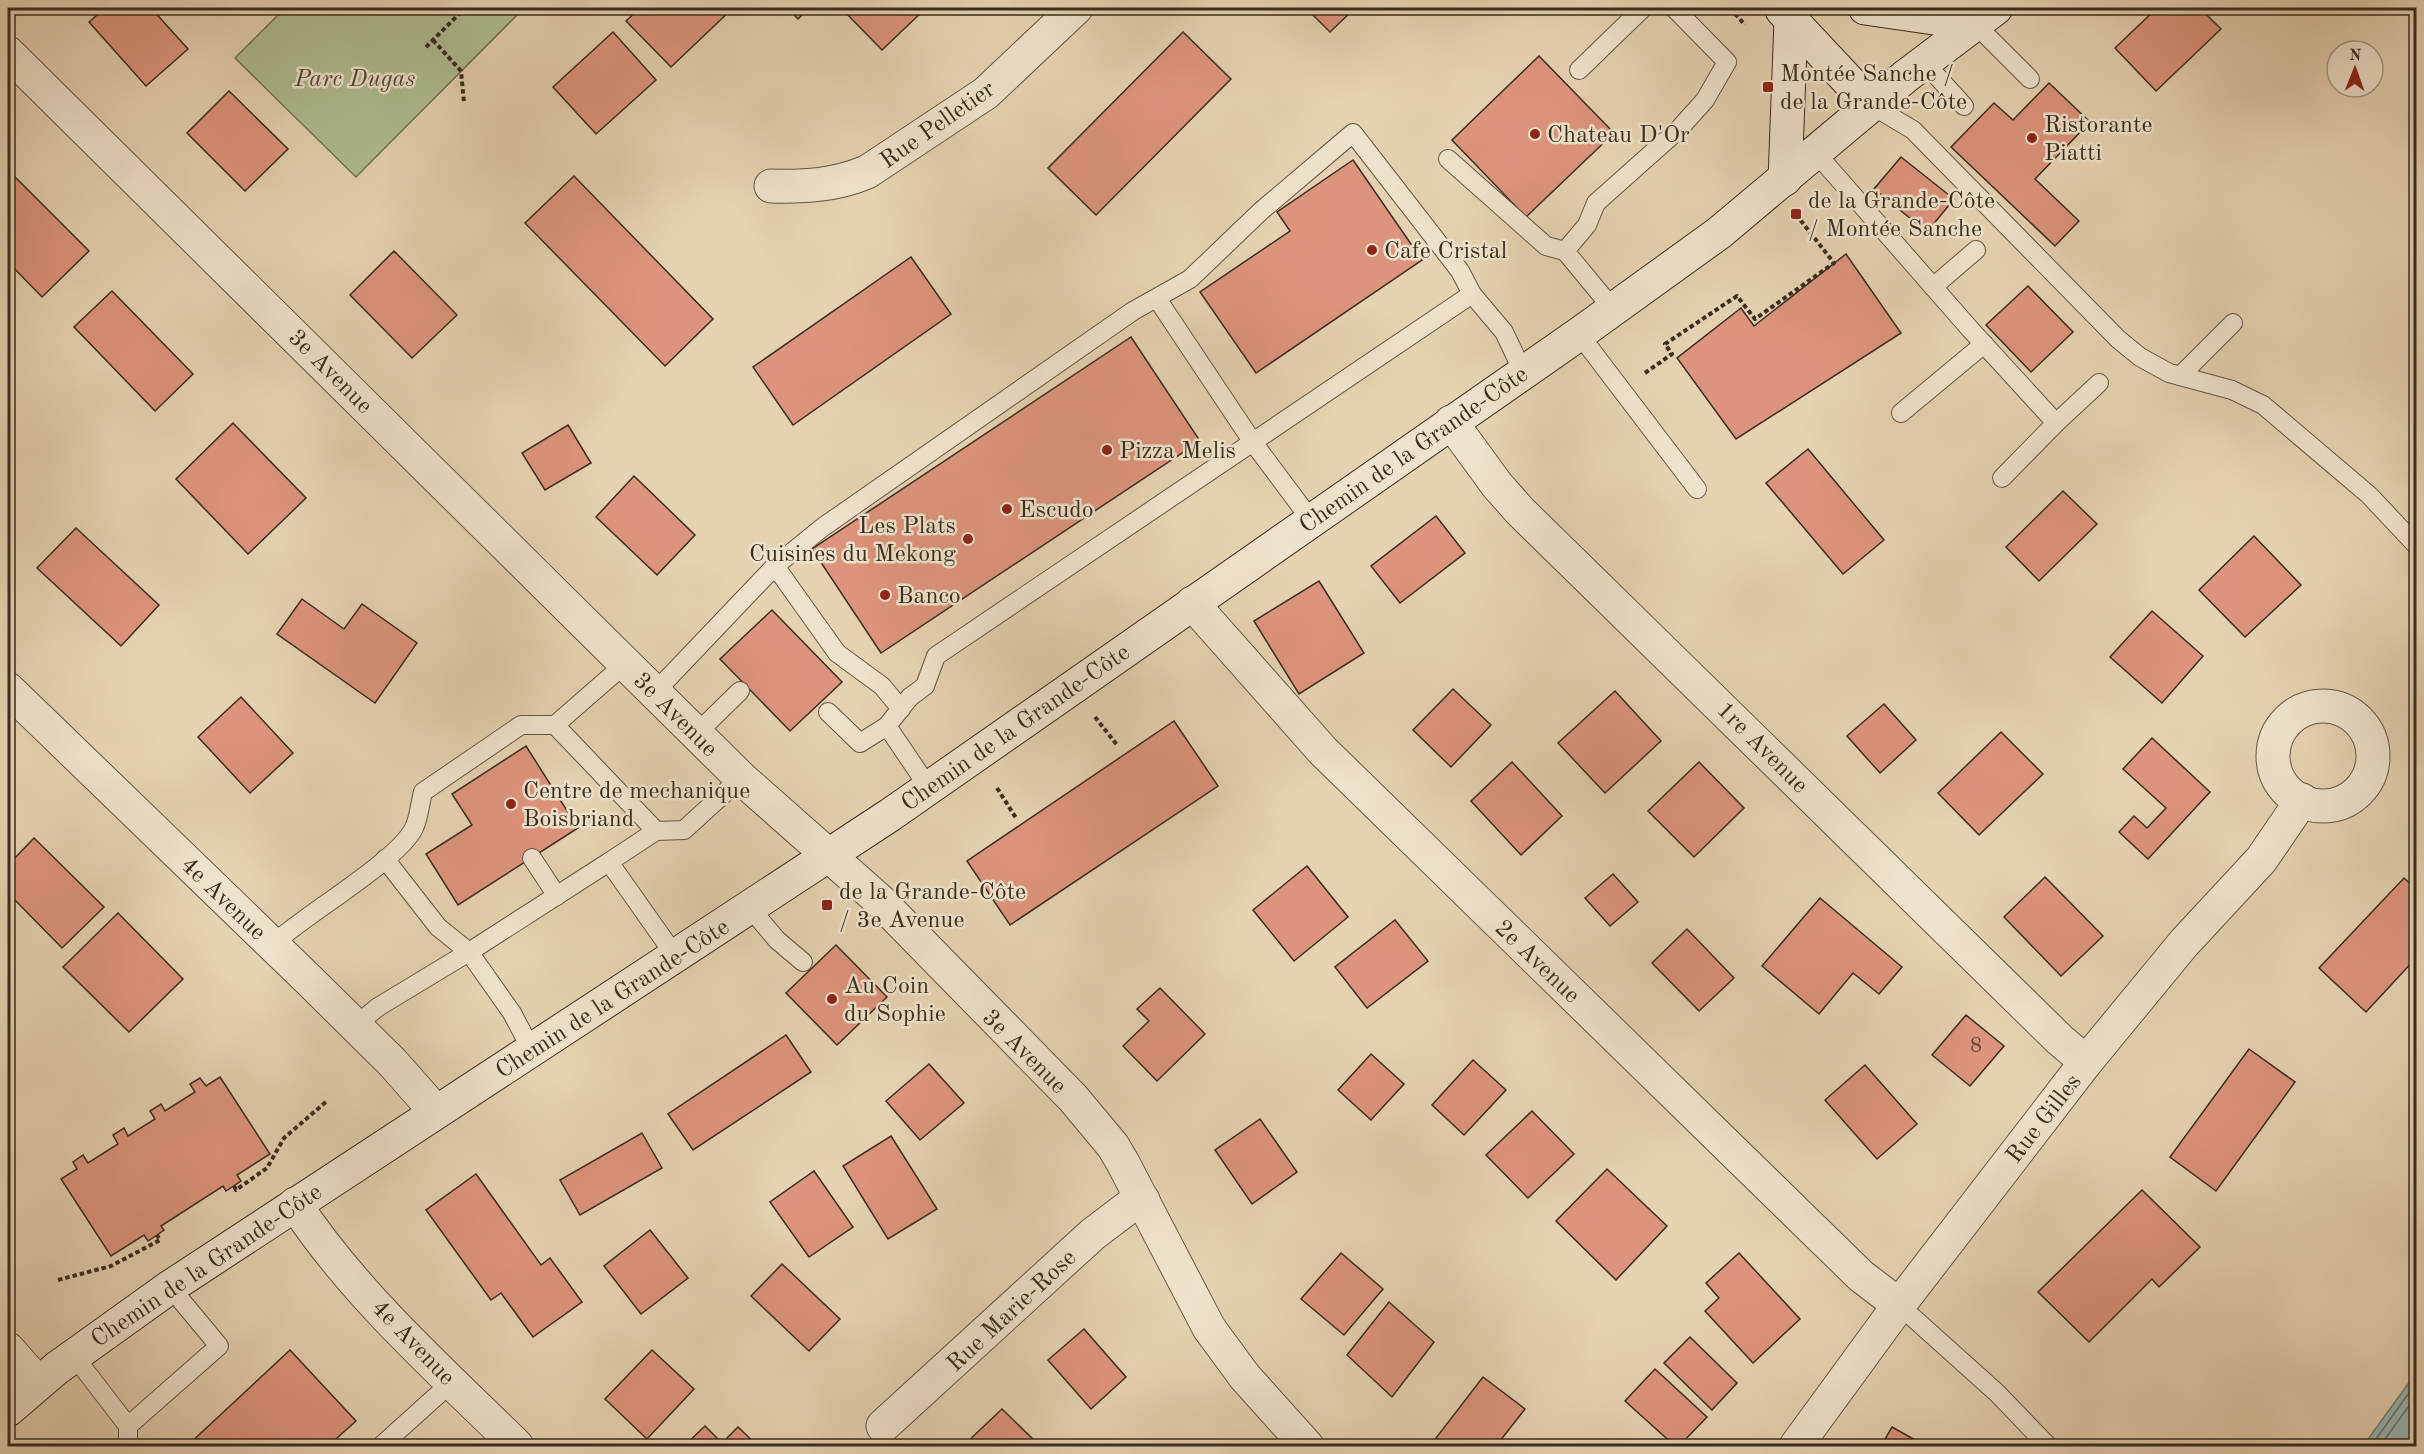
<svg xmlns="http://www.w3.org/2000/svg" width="2424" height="1454" viewBox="0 0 2424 1454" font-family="'Old Standard TT',serif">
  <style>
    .green { fill: #aebd91; stroke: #737558; stroke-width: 1.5 }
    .water { fill: #97b6b2; stroke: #717f77; stroke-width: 1.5 }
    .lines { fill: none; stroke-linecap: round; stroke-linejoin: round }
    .shore { stroke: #687268; stroke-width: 1.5 }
    .building { fill: #dd947c; stroke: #382d1f; stroke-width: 1.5 }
    .lane-casing { stroke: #645644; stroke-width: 20 }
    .street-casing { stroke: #645644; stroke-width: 35 }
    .secondary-casing { stroke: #382d1f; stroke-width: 35 }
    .path { stroke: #382d1f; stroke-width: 4; stroke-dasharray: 4.5 3; stroke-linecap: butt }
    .lane { stroke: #efe2cc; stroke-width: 18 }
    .street { stroke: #efe2cc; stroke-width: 33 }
    .secondary { stroke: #efe2cc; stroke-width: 33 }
    .poi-dot { fill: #8f2418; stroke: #efe2cc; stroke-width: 2 }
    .labels { text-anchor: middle; stroke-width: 5; stroke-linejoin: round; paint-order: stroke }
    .number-label { font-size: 21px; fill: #614736 }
    .poi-label { font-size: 24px; fill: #382d1f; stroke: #efe2cc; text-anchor: start }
    .park-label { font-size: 24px; font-style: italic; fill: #504a36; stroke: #efe2cc }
    .street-label { font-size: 24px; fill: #382d1f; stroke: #efe2cc }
  </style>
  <rect width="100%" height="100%" fill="#e6d2b1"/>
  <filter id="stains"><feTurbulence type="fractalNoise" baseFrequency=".00333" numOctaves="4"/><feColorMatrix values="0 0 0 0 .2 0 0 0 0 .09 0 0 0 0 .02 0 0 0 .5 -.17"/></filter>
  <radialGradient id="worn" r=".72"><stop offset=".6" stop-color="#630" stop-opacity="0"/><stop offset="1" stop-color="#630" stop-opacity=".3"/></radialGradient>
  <polygon class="green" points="285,8 524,8 356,177 235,58"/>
  <polygon class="water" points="2416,1373 2416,1446 2363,1446"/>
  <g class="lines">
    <g class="shore">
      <polyline points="2371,1446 2416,1383"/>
      <polyline points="2380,1446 2416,1396"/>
    </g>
  </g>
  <g class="building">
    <polygon points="105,8 151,8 188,49 146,86 89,22"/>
    <polygon points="640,8 733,8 671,67 626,21"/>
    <polygon points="787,8 809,8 798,19"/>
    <polygon points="841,8 926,8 882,50"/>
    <polygon points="1306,8 1355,8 1330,32"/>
    <polygon points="2157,8 2200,8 2221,29 2156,91 2115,48"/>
    <polygon points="613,32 656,80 596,134 553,87"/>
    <polygon points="1183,32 1231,79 1096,215 1048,168"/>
    <polygon points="1539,56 1614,133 1526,217 1452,140"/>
    <polygon points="2049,83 2090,122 2035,179 2079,221 2055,246 1951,147 1994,103 2013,120"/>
    <polygon points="229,91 288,149 245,191 187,133"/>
    <polygon points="1901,157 1954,199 1927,232 1874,189"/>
    <polygon points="1353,160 1422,260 1256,373 1200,292 1290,231 1277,212"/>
    <polygon points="8,170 89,251 42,297 8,262"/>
    <polygon points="574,176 713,319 665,366 525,223"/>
    <polygon points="394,251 457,315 412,358 350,295"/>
    <polygon points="1846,254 1901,333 1736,439 1677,358 1741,308 1754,326"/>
    <polygon points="911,257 951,314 793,425 753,367"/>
    <polygon points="2028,286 2073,332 2031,372 1986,325"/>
    <polygon points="112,291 193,374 155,411 74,327"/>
    <polygon points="1131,337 1200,441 881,653 812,549"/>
    <polygon points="233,423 306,498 248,554 176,479"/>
    <polygon points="568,425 591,463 545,490 522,453"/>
    <polygon points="1808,449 1884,540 1843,574 1766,483"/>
    <polygon points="634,476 695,535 657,575 596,517"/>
    <polygon points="2063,491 2097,524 2039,581 2006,547"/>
    <polygon points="1436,516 1465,553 1400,603 1371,566"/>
    <polygon points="76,528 159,605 121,646 37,568"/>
    <polygon points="2254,536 2301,585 2245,637 2199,590"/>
    <polygon points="1319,581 1364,653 1299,694 1254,621"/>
    <polygon points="302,599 344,629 362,604 417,643 375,703 277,634"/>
    <polygon points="772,610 842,682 790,731 720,659"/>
    <polygon points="2152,611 2203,656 2162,703 2110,657"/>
    <polygon points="1453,689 1491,725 1451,767 1413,730"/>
    <polygon points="1615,691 1661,741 1605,793 1558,743"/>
    <polygon points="241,697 293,753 250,793 198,737"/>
    <polygon points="1884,704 1916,740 1880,773 1847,736"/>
    <polygon points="1174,721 1218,786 1010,925 967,861"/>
    <polygon points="2001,732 2043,774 1979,835 1938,793"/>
    <polygon points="2152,738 2210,792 2148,859 2119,832 2134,816 2147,828 2166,808 2123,769"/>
    <polygon points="526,746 578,828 458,905 426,854 472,825 452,794"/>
    <polygon points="1512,762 1562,816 1521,855 1471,801"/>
    <polygon points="1699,762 1744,808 1694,857 1648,811"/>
    <polygon points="34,838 104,907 62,948 8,893 8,865"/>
    <polygon points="1307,866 1348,917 1294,961 1253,910"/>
    <polygon points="1613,874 1638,902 1610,926 1585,898"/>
    <polygon points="2045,877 2103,936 2061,976 2004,917"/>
    <polygon points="2404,878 2416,889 2416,958 2366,1012 2319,968"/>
    <polygon points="1820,898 1902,967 1879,994 1853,973 1819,1014 1762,966"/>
    <polygon points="118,913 183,979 129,1032 63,967"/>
    <polygon points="1395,920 1428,961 1367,1008 1335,967"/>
    <polygon points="1687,929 1734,978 1699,1011 1652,963"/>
    <polygon points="836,945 887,997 837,1045 786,993"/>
    <polygon points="1160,988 1205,1034 1157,1081 1123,1046 1149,1021 1137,1009"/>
    <polygon points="1966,1015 2004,1046 1970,1086 1932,1055"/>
    <polygon points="786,1035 811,1072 693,1150 668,1114"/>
    <polygon points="2249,1049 2295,1082 2216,1191 2170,1157"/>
    <polygon points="1371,1054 1404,1084 1371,1120 1338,1090"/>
    <polygon points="1473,1060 1506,1090 1464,1135 1432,1105"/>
    <polygon points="929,1064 964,1103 920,1140 886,1101"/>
    <polygon points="1865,1065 1917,1124 1877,1159 1825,1100"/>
    <polygon points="220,1077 270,1154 237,1175 241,1181 226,1191 223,1186 161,1226 164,1230 157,1235 148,1241 144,1235 111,1256 61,1179 77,1169 73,1162 83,1155 88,1163 118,1144 113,1135 124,1128 128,1136 155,1119 150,1111 161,1104 165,1111 195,1092 190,1084 200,1078 206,1086"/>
    <polygon points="1532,1111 1574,1154 1528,1198 1486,1155"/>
    <polygon points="1260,1119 1297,1172 1252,1204 1215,1150"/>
    <polygon points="642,1133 662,1168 580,1215 560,1180"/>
    <polygon points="891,1136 937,1209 888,1239 843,1166"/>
    <polygon points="1607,1169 1667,1226 1616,1280 1556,1221"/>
    <polygon points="814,1171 853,1227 809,1257 770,1202"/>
    <polygon points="476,1174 541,1265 550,1258 582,1302 533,1337 501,1293 491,1300 426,1210"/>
    <polygon points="2142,1190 2200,1247 2159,1287 2152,1279 2089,1342 2038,1292"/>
    <polygon points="650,1230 688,1278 641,1314 604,1266"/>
    <polygon points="1341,1253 1383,1289 1344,1335 1301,1299"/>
    <polygon points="1739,1253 1800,1319 1753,1363 1705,1311 1719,1298 1706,1283"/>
    <polygon points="782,1264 840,1319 809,1351 751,1296"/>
    <polygon points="1389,1302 1434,1342 1392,1397 1347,1355"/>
    <polygon points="1084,1329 1126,1377 1091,1409 1048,1360"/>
    <polygon points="1690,1337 1737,1383 1712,1410 1664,1363"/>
    <polygon points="290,1350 356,1421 328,1446 187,1446"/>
    <polygon points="652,1350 694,1389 647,1439 605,1399"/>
    <polygon points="1655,1369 1707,1417 1679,1446 1675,1446 1625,1401"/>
    <polygon points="1483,1377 1525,1409 1496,1446 1448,1446 1436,1438"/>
    <polygon points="1002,1409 1036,1442 1031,1446 963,1446"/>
    <polygon points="705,1426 722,1443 738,1427 758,1446 684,1446"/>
    <polygon points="1892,1427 1926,1446 1881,1446"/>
  </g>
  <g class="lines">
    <g class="lane-casing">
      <g id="lane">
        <polyline points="1975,24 2030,79"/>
        <polyline points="1924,62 1964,106"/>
        <polyline points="1579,70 1643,8"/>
        <polyline points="1871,105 1913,130 2118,339 2140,357 2169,373 2232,390 2263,405 2369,495 2416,545"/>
        <polyline points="1816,153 1970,329 2056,423 2002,478"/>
        <polyline points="1448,159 1546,246 1565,251"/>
        <polyline points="1933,287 1976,250"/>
        <polyline points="1158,300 1252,441 1311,520"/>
        <polyline points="1613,309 1565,251 1587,225 1596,203 1679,129 1705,100 1727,62 1674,8"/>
        <polyline points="1579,334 1697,489"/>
        <polyline points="2180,376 2233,323"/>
        <polyline points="1901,413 1984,344"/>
        <polyline points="2056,423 2099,383"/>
        <polyline points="775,566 823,527 1133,311 1190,279 1261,211 1353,133 1460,271 1472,294"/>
        <polyline points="625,664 555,725 656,831"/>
        <polyline points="654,693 775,566 837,653 882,686 901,709"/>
        <polyline points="828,712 860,743 887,726 929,788"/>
        <polyline points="887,726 910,697 925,686 936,656 1472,294 1504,332 1523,372"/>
        <polyline points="696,734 740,691"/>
        <polyline points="532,858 557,896"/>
        <polyline points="609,862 656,831 684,830 741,778"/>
        <polyline points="750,908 777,940 803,962"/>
        <path d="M 272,945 C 304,915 398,861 414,828 C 419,818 420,803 423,792 L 521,725 L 555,725"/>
        <polyline points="355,1026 378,1007 469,952 438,927 385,859"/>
        <polyline points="532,1051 512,1013 469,952 609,862 676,957"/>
        <polyline points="1899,1305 1997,1393 2048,1446"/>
        <polyline points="74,1356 128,1426 128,1446"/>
        <polyline points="128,1426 219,1346 170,1287"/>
        <polyline points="381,1446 452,1382"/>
      </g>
    </g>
    <g class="street-casing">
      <g id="street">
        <polyline points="8,53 741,778 878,899 1073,1098 1113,1146 1123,1163 1209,1328 1245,1377 1307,1446"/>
        <path d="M 771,186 C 805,187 836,185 867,172 L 986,93 L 1076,8"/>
        <polyline points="1451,422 1497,485 1520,511 2060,1040 2086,1062"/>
        <polyline points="1192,603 1323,751 1861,1276 1899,1305"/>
        <polyline points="8,689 311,982 393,1063 436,1112"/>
        <circle cx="2323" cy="756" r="50"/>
        <path d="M 295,1204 C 355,1295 440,1370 517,1446"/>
        <polyline points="8,1349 38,1383"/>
        <polyline points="883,1426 1093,1234 1130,1206 1143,1200"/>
        <polyline points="1796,1446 1899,1305 2086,1062 2184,943 2261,860 2302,800"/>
      </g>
    </g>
    <g class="secondary-casing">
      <g id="secondary">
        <polyline points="1865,8 1975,24"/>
        <polyline points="1782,10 1871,105"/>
        <polyline points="1785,179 1791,20"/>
        <polyline points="8,1410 57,1368 170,1287 890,815 1579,334 1719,233 1906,76 1996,8"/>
      </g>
    </g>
    <g class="path">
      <polyline points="1730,8 1745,25"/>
      <polyline points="433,40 461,71 464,103"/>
      <polyline points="426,47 465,8"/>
      <polyline points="1645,373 1672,354 1665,344 1737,296 1755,319 1834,263 1798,217"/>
      <polyline points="1095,717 1117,745"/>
      <polyline points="997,788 1016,818"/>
      <polyline points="234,1186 236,1190 267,1168 284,1138 327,1101"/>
      <polyline points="58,1280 111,1266 160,1240 157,1235"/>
    </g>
    <use href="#lane" class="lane"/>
    <use href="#street" class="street"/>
    <use href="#secondary" class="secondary"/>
  </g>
  <g class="poi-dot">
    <rect x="1762" y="81" width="12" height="12" rx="3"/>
    <circle cx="1535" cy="134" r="6"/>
    <circle cx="2032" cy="138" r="6"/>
    <rect x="1790" y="208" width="12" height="12" rx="3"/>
    <circle cx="1372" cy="250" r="6"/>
    <circle cx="1107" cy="450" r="6"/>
    <circle cx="1007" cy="509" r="6"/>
    <circle cx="968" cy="539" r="6"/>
    <circle cx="885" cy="595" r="6"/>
    <circle cx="511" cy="804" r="6"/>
    <rect x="821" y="899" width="12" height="12" rx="3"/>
    <circle cx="832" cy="999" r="6"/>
  </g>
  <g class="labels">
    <g class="number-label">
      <text x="1976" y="1052">8</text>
    </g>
    <g class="poi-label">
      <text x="1780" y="81">Montée Sanche /<tspan x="1780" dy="28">de la Grande-Côte</tspan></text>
      <text x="2044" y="132">Ristorante<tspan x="2044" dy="28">Piatti</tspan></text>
      <text x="1547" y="142">Chateau D'Or</text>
      <text x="1808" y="208">de la Grande-Côte<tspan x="1808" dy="28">/ Montée Sanche</tspan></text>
      <text x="1384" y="258">Cafe Cristal</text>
      <text x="1119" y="458">Pizza Melis</text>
      <text x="1019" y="517">Escudo</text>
      <text x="956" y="533" text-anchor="end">Les Plats<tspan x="956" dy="28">Cuisines du Mekong</tspan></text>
      <text x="897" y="603">Banco</text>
      <text x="523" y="798">Centre de mechanique<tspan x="523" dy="28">Boisbriand</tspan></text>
      <text x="839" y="899">de la Grande-Côte<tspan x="839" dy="28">/ 3e Avenue</tspan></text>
      <text x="844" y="993">Au Coin<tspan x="844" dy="28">du Sophie</tspan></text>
    </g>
    <g class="park-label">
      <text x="355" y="86">Parc Dugas</text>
    </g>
    <g class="street-label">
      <text transform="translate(937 124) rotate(-35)" y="8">Rue Pelletier</text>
      <text transform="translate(331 371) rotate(45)" y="8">3e Avenue</text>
      <text transform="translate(1413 449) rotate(-35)" y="8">Chemin de la Grande-Côte</text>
      <text transform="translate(676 714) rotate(45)" y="8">3e Avenue</text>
      <text transform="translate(1015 727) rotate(-35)" y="8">Chemin de la Grande-Côte</text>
      <text transform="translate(1763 747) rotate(45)" y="8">1re Avenue</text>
      <text transform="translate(224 898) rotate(44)" y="8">4e Avenue</text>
      <text transform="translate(1538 961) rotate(44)" y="8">2e Avenue</text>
      <text transform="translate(612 998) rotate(-33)" y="8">Chemin de la Grande-Côte</text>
      <text transform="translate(1025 1051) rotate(45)" y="8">3e Avenue</text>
      <text transform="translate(2043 1118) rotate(-52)" y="8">Rue Gilles</text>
      <text transform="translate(206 1265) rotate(-34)" y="8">Chemin de la Grande-Côte</text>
      <text transform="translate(1011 1310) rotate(-43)" y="8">Rue Marie-Rose</text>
      <text transform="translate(414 1342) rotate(46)" y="8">4e Avenue</text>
    </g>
  </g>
  <rect width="2424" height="1454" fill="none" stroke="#e6d2b1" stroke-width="30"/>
  <rect x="9" y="9" width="2406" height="1436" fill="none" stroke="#382d1f" stroke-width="3"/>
  <rect x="15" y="15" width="2394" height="1424" fill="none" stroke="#382d1f" stroke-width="1.5"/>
  <g transform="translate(2355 69) rotate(1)"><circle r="28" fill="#efe2cc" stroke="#a69a87" stroke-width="1.5"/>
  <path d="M0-4.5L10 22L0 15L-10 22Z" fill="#8f2418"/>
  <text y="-9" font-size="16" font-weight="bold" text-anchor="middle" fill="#382d1f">N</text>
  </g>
  <rect width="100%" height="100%" filter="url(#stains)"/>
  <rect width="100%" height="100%" fill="url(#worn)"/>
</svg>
